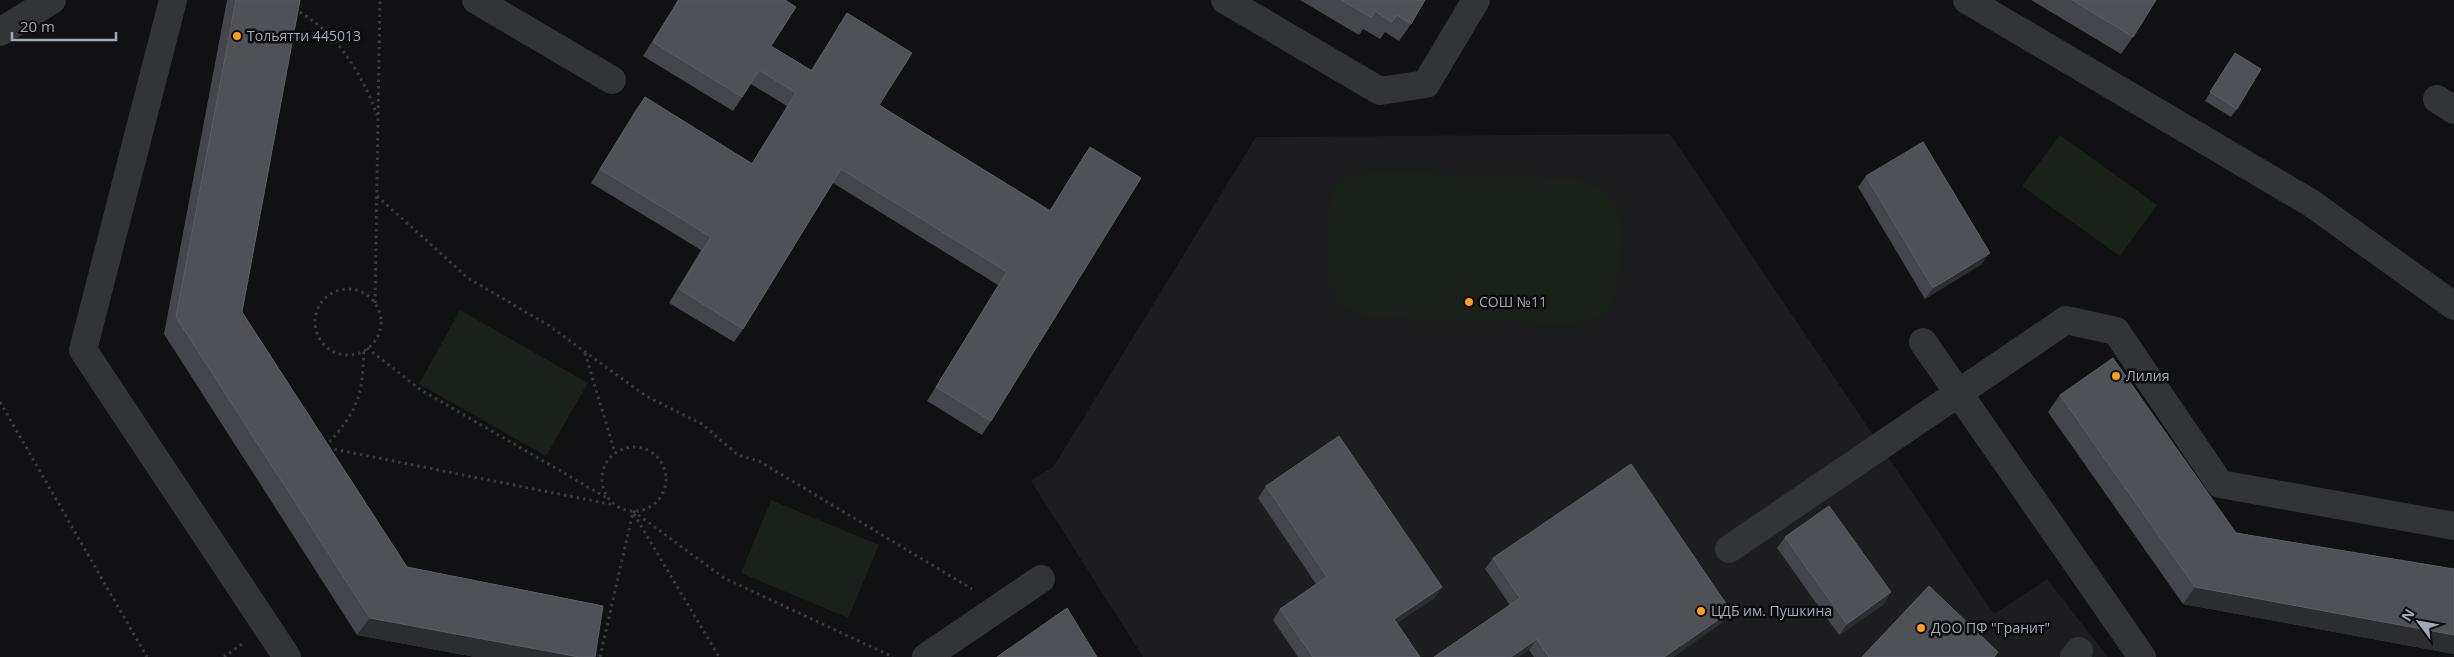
<svg xmlns="http://www.w3.org/2000/svg" width="2454" height="657" viewBox="0 0 2454 657" font-family="'Open Sans',sans-serif">
  <style>
    .built { fill: #1d1d20 }
    .green { fill: #19211a }
    .lines { fill: none; stroke-linecap: round; stroke-linejoin: round }
    .path { stroke: #383b3f; stroke-width: 3; stroke-dasharray: 2.5 4; stroke-linecap: butt }
    .minor { stroke: #323438; stroke-width: 28 }
    .wall { fill: #44464b }
    .shaded-wall { fill: #2b2d30 }
    .building { fill: #4e5156; stroke: #5b5f65 }
    .poi-dot { fill: #ff9e1d; stroke: #0c0c0e; stroke-width: 2 }
    .labels { text-anchor: middle; stroke-width: 5; stroke-linejoin: round; paint-order: stroke }
    .poi-label { font-size: 14px; fill: #a1a9b5; stroke: #0c0c0e; text-anchor: start }
  </style>
  <rect width="100%" height="100%" fill="#111113"/>
  <polygon class="built" points="1670,134 1994,614 2047,579 2108,657 1143,657 1031,481 1054,466 1256,137"/>
  <g class="green">
    <polygon points="2060,135 2157,205 2120,256 2022,186"/>
    <path d="M 1383,171 L 1573,179 C 1587,182 1600,185 1610,197 C 1613,200 1617,206 1618,210 C 1625,229 1621,297 1606,311 C 1595,321 1581,323 1567,324 L 1365,317 L 1352,311 L 1339,302 L 1332,290 L 1327,275 L 1329,210 L 1331,196 L 1340,184 L 1351,175 Z"/>
    <polygon points="460,310 588,383 546,456 419,384"/>
    <polygon points="771,500 879,545 848,618 741,573"/>
  </g>
  <g class="lines">
    <g class="path">
      <path d="M 294,9 C 335,30 362,73 377,115"/>
      <polyline points="377,196 468,278 548,325 646,396 702,424 738,455 759,461 972,589"/>
      <circle cx="348" cy="322" r="33"/>
      <polyline points="375,303 380,0"/>
      <polyline points="367,348 421,390 607,498"/>
      <polyline points="585,353 615,453"/>
      <polyline points="0,402 147,657"/>
      <circle cx="634" cy="479" r="32"/>
      <path d="M 325,447 C 358,410 362,399 364,350"/>
      <polyline points="328,448 614,505"/>
      <polyline points="633,511 724,578 893,657"/>
      <polyline points="634,514 719,657"/>
      <polyline points="224,657 242,644"/>
      <polyline points="600,657 633,512"/>
    </g>
    <g class="minor">
      <polyline points="173,0 83,350 287,657"/>
      <polyline points="476,0 612,80"/>
      <polyline points="1225,0 1380,91 1426,84 1476,0"/>
      <polyline points="1967,0 2311,203 2454,306"/>
      <polyline points="0,32 52,0"/>
      <polyline points="2437,99 2454,110"/>
      <polyline points="1923,342 2142,657"/>
      <polyline points="1729,549 2066,320 2116,331 2220,484 2454,526"/>
      <polyline points="926,657 1041,579"/>
      <polyline points="2074,657 2079,651"/>
    </g>
  </g>
  <g class="wall">
    <polygon points="227,0 300,0 242,312 407,567 595,657 475,657 357,635 164,334"/>
    <polygon points="678,0 785,0 771,46 811,70 838,27 847,13 879,105 1050,210 1081,160 1090,147 991,421 982,435 927,401 998,285 833,183 743,329 734,342 669,303 701,250 591,183 635,111 645,97 752,163 787,106 751,84 733,111 643,56"/>
    <polygon points="1300,0 1425,0 1411,24 1399,41 1385,32 1380,39 1363,29 1359,35"/>
    <polygon points="2031,0 2156,0 2133,37 2121,54"/>
    <polygon points="2235,53 2237,109 2231,117 2205,101"/>
    <polygon points="1866,176 1982,264 1925,299 1858,187"/>
    <polygon points="2060,395 2236,533 2454,569 2454,654 2183,604 2048,412"/>
    <polygon points="1266,486 1442,587 1434,598 1397,623 1420,657 1298,657 1273,620 1280,609 1316,584 1258,498"/>
    <polygon points="1785,537 1884,604 1839,635 1777,548"/>
    <polygon points="1493,558 1731,611 1723,622 1673,657 1534,657 1529,650 1510,605 1485,569"/>
  </g>
  <g class="shaded-wall">
    <polygon points="1990,253 1982,264 1925,299 1933,288"/>
    <polygon points="1442,587 1434,598 1386,630 1394,619"/>
    <polygon points="2195,587 2454,635 2454,654 2183,604"/>
    <polygon points="1891,592 1884,604 1839,635 1847,624"/>
    <polygon points="1731,611 1723,622 1673,657 1664,657"/>
    <polygon points="370,618 579,657 475,657 357,635"/>
    <polygon points="1537,639 1529,650 1519,657 1511,657"/>
  </g>
  <g class="building">
    <polygon points="236,0 300,0 242,312 407,567 603,606 595,657 579,657 370,618 176,317"/>
    <polygon points="679,0 785,0 796,7 771,46 812,71 847,13 912,53 879,105 1050,211 1090,147 1141,178 991,421 936,387 1007,272 841,169 743,329 679,289 711,237 600,169 645,97 752,164 796,93 759,70 742,97 653,42"/>
    <polygon points="1341,0 1425,0 1411,24 1397,15 1392,22 1375,11 1371,17"/>
    <polygon points="2072,0 2156,0 2133,37"/>
    <polygon points="2235,53 2261,69 2237,109 2210,92"/>
    <polygon points="1923,142 1990,253 1933,288 1866,176"/>
    <polygon points="2113,358 2236,533 2454,569 2454,635 2195,587 2060,395"/>
    <polygon points="1339,436 1442,587 1394,619 1420,657 1313,657 1280,609 1327,577 1266,486"/>
    <polygon points="1631,464 1731,611 1664,657 1549,657 1537,639 1511,657 1434,657 1520,598 1493,558"/>
    <polygon points="1829,506 1891,592 1847,624 1785,537"/>
    <polygon points="1929,586 1998,652 1994,657 1862,657"/>
    <polygon points="1067,608 1097,657 997,657"/>
  </g>
  <g class="poi-dot">
    <circle cx="237" cy="36" r="5"/>
    <circle cx="1469" cy="302" r="5"/>
    <circle cx="2116" cy="376" r="5"/>
    <circle cx="1701" cy="611" r="5"/>
    <circle cx="1921" cy="628" r="5"/>
  </g>
  <g class="labels">
    <g class="poi-label">
      <text x="247" y="41">Тольятти 445013</text>
      <text x="1479" y="307">СОШ №11</text>
      <text x="2126" y="381">Лилия</text>
      <text x="1711" y="616">ЦДБ им. Пушкина</text>
      <text x="1931" y="633">ДОО ПФ "Гранит"</text>
    </g>
  </g>
  <g transform="translate(2419 622) rotate(302)" stroke="#0c0c0e" stroke-width="4" paint-order="stroke">
  <path d="M0-4L9 19L0 12L-9 19Z" fill="#a1a9b5"/>
  <text y="-8" font-size="14" font-weight="bold" text-anchor="middle" fill="#a1a9b5">N</text>
  </g>
  <path d="M12 32v8h104v-8" fill="none" stroke="#a1a9b5" stroke-width="2.5"/>
  <text x="20" y="32" font-size="15" fill="#a1a9b5" stroke="#0c0c0e" stroke-width="4" paint-order="stroke">20 m</text>
</svg>
